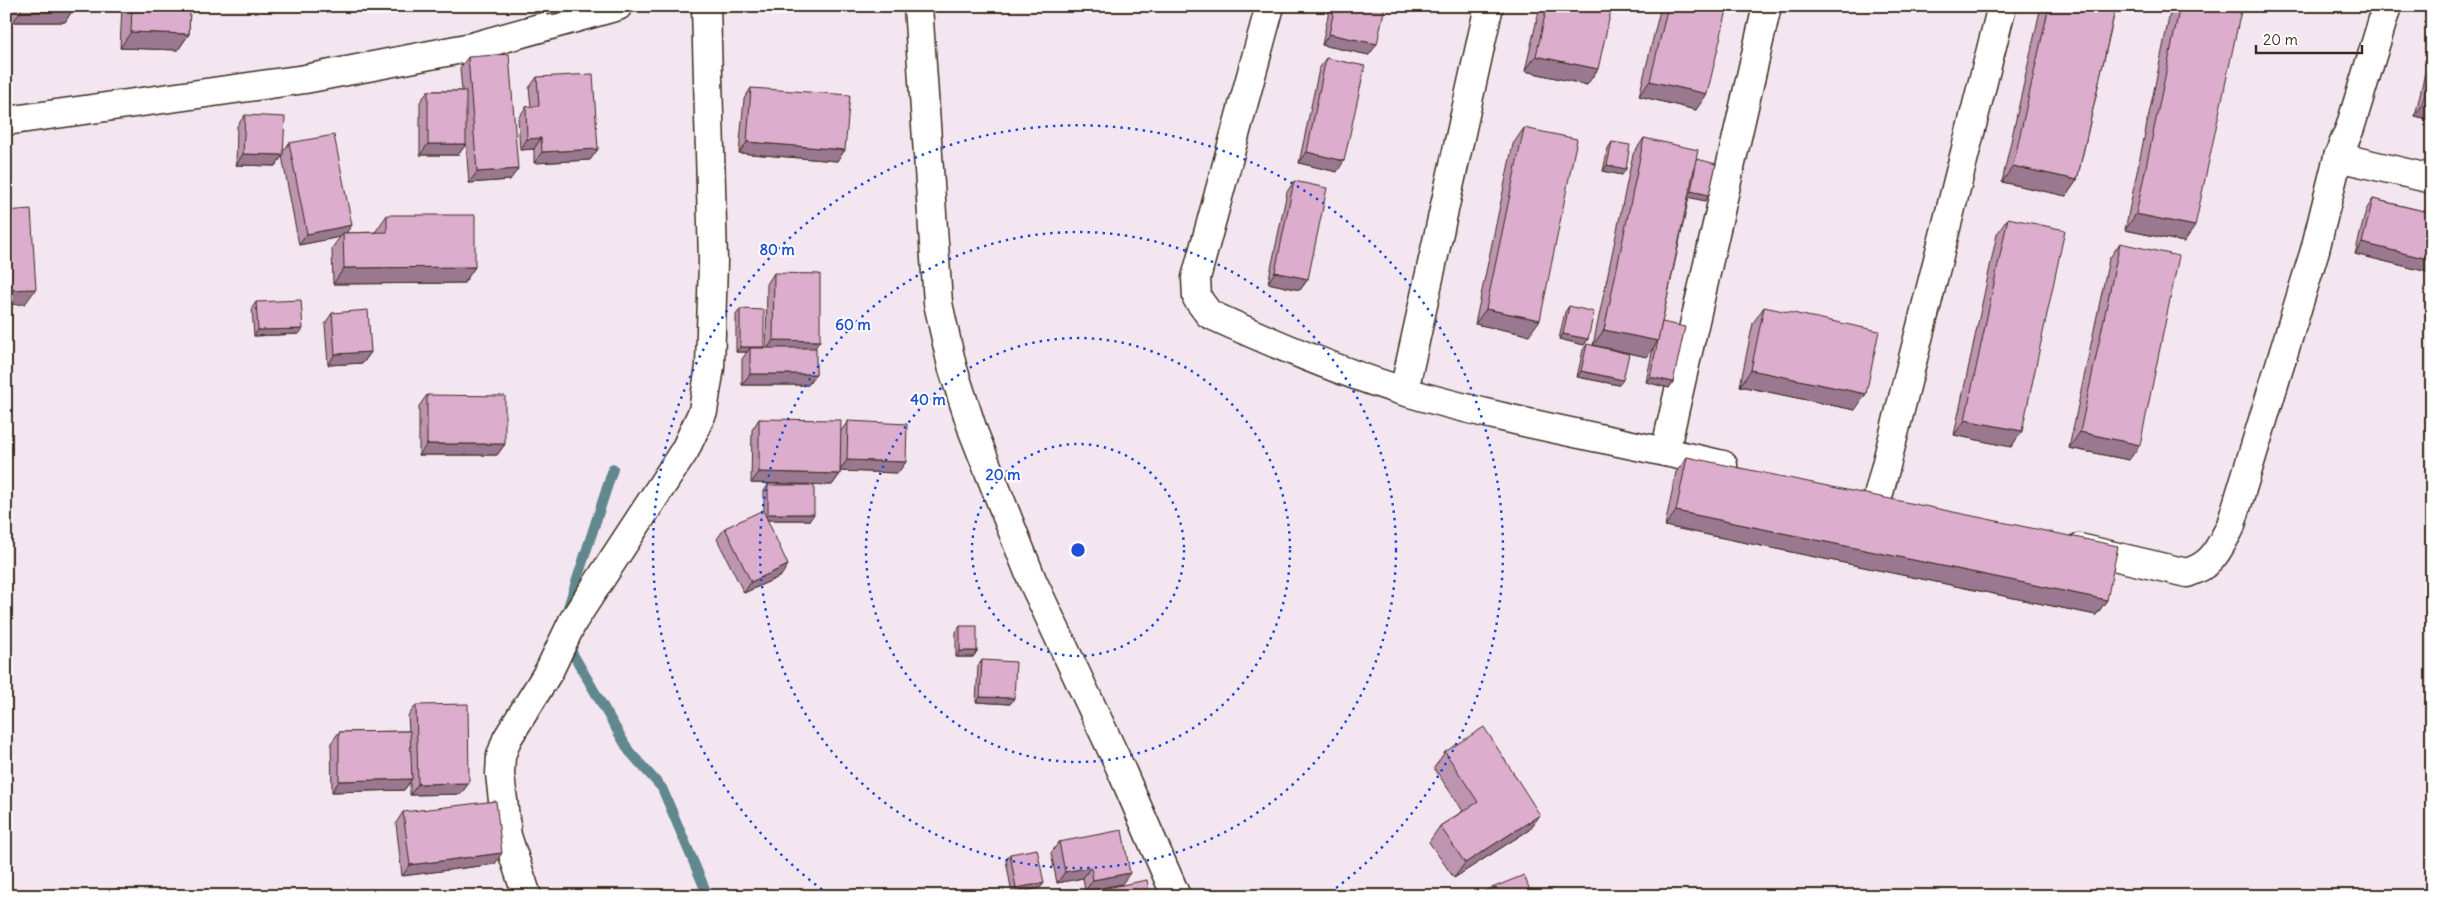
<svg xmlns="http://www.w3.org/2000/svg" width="2438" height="902" viewBox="0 0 2438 902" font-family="Delius,sans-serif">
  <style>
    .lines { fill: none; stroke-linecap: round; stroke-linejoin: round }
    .stream { stroke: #61888e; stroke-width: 10 }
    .street-casing { stroke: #3b2a1e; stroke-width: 31 }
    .secondary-casing { stroke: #3b2a1e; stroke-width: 31 }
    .street { stroke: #fff; stroke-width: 28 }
    .secondary { stroke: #fff; stroke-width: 28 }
    .wall { fill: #bd95b0; stroke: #3b2a1e }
    .shaded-wall { fill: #9a7990; stroke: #3b2a1e }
    .building { fill: #dcadcd; stroke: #3b2a1e }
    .ring { fill: none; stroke: #1d4ed8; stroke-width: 2.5; stroke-dasharray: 2.5 5 }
    .centre { fill: #1d4ed8; stroke: #fff; stroke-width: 2.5 }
    .ring-label { font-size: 15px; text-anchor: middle; font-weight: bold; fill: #1d4ed8; stroke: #fff; stroke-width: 4; stroke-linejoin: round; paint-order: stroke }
  </style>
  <rect width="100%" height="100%" fill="#f4e6f0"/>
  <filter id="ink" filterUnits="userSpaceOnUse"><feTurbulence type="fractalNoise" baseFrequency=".02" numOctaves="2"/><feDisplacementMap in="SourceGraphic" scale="10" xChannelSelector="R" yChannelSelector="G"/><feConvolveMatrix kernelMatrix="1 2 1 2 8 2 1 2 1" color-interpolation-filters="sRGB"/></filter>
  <g filter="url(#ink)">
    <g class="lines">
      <g class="stream">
        <polyline points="567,610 613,469"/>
        <polyline points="566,642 629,751 662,788 708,896"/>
      </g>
      <g class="street-casing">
        <g id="street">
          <path d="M 1270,6 L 1196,278 L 1197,298 L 1209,314 C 1272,343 1337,371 1403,391 C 1507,422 1617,440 1723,465"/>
          <polyline points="2338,157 2432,179"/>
          <polyline points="1404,391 1489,6"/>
          <polyline points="1665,452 1767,6"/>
          <polyline points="1877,501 2002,6"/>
          <path d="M 2079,548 L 2187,573 C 2214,564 2217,551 2230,528 L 2315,250 L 2338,157 L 2350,128 L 2387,6"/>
        </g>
      </g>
      <g class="secondary-casing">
        <g id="secondary">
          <polyline points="918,6 938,303 952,366 973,431 1032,580 1120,767 1176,896"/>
          <polyline points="6,121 305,79 472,47 618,6"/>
          <polyline points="527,896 507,836 500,774 501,756 507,739 549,671 573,621 685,450 703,411 710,367 713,261 706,6"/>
        </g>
      </g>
      <use href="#street" class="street"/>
      <use href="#secondary" class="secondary"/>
    </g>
    <g class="wall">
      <polygon points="13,6 72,6 72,11 65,22 13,22"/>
      <polygon points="122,6 190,6 189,34 178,50 120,48"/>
      <polygon points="546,6 579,6 576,11 547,15"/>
      <polygon points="1330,6 1385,6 1369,55 1322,45"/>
      <polygon points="1540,6 1612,6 1587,85 1525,71"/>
      <polygon points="1661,6 1728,6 1696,110 1639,96"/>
      <polygon points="2041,6 2116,6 2077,180 2066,196 2002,182"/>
      <polygon points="2173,6 2242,6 2184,242 2125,230 2171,8"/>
      <polygon points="2432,56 2432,120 2415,116 2427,64"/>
      <polygon points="468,57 510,180 469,183 466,144 458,155 420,155 420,102 428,91 462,91 460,68"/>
      <polygon points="1326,58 1337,172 1299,163 1319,69"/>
      <polygon points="537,77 598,149 590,160 534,163 534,149 520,150 518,118 526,107 531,106 529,88"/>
      <polygon points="751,88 845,150 837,161 739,153 744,99"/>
      <polygon points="245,115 283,152 289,143 346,233 376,232 376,231 387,215 475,267 464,283 333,284 332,248 340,237 299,245 282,156 275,166 236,165 237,126"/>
      <polygon points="1524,128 1529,335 1475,324 1513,144"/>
      <polygon points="1644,138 1696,161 1697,159 1705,201 1689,197 1662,322 1673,382 1669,388 1646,382 1653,348 1647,357 1593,345 1633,154"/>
      <polygon points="1612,142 1622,175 1603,171 1608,148"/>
      <polygon points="1294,181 1308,279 1300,290 1268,283 1287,192"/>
      <polygon points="2373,199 2432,213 2432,273 2355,254 2366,210"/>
      <polygon points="2008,218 2022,431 2011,447 1954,435 1997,234"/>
      <polygon points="2120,243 2129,460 2069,448 2109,259"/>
      <polygon points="774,273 814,348 816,374 808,385 742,385 742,359 747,352 736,352 736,315 740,309 763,348 766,348 767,284"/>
      <polygon points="256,302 299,334 254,336 252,308"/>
      <polygon points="1569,306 1588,339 1584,345 1559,339 1565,312"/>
      <polygon points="1764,307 1855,410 1740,386 1753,323"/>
      <polygon points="332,313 371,352 363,363 328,365 325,324"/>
      <polygon points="1587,344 1619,385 1577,377 1583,350"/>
      <polygon points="427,395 505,444 497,455 419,455 419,406"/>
      <polygon points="759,419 841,431 848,421 898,473 840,471 840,474 832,485 751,483 752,430"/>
      <polygon points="1687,457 2107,600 2096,615 1665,526 1676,472"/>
      <polygon points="768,485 810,520 767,520 781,576 744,593 717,539 725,528 764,512 764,491"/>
      <polygon points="960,626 977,651 973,657 956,657 956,632"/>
      <polygon points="982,660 1014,698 1010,704 976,702 978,666"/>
      <polygon points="416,705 461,794 410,795 410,782 404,790 332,792 331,743 339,732 409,731 408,716"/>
      <polygon points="1445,752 1540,815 1529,830 1454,878 1429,842 1440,826 1463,811 1434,768"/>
      <polygon points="403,812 495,864 402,876 396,823"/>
      <polygon points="1059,842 1122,884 1085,891 1083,878 1057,883 1051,853"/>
      <polygon points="1010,854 1044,883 1040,888 1012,894 1006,860"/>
      <polygon points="1097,890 1150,896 1093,896"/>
    </g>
    <g class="shaded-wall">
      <polygon points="571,6 579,6 576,11 547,15 551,9"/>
      <polygon points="21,11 72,11 65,22 13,22"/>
      <polygon points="131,32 189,34 178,50 120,48"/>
      <polygon points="1329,34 1377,44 1369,55 1322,45"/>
      <polygon points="1536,56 1598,69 1587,85 1525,71"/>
      <polygon points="1650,81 1707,94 1696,110 1639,96"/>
      <polygon points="2422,105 2432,107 2432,120 2415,116"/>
      <polygon points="541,138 534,149 520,150 527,139"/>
      <polygon points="747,142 845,150 837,161 739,153"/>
      <polygon points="428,144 466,144 458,155 420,155"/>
      <polygon points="598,149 590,160 534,163 542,152"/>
      <polygon points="1307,152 1344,161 1337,172 1299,163"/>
      <polygon points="243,154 283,155 275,166 236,165"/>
      <polygon points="1607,165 1626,169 1622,175 1603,171"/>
      <polygon points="2013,166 2077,180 2066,196 2002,182"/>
      <polygon points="518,169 510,180 469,183 477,172"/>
      <polygon points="1691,191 1709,195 1705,201 1687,197"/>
      <polygon points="2136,214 2195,226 2184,242 2125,230"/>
      <polygon points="352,225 344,236 343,233 340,237 299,245 307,234"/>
      <polygon points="2362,243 2432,260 2432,273 2355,254"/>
      <polygon points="475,267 464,283 333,284 344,268"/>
      <polygon points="1275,272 1308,279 1300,290 1268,283"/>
      <polygon points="36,289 25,304 6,305 6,290"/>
      <polygon points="1486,309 1540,320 1529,335 1475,324"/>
      <polygon points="303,329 299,334 254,336 258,330"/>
      <polygon points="1604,330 1658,341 1647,357 1593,345"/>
      <polygon points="1563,334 1588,339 1584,345 1559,339"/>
      <polygon points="773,340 820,341 812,352 766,351"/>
      <polygon points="740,347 764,347 760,352 750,348 747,352 736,352"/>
      <polygon points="371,352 363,363 328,365 335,354"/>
      <polygon points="1751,370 1866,394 1855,410 1740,386"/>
      <polygon points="1581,371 1623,380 1619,385 1577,377"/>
      <polygon points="750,374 816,374 808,385 742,385"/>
      <polygon points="1650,377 1673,382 1669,388 1646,382"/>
      <polygon points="1965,420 2022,431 2011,447 1954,435"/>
      <polygon points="2080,432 2140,445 2129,460 2069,448"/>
      <polygon points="427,444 505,444 497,455 419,455"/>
      <polygon points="847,460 906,462 898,473 839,471"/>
      <polygon points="759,472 840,474 832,485 751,483"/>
      <polygon points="1676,511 2107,600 2096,615 1665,526"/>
      <polygon points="768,514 814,514 810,520 764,520"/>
      <polygon points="788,565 781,576 744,593 751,582"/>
      <polygon points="960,651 977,651 973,657 956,657"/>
      <polygon points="980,697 1014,698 1010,704 976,702"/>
      <polygon points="412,779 404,790 332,792 339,781"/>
      <polygon points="469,783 461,794 410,795 418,784"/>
      <polygon points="1540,815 1529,830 1454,878 1465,863"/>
      <polygon points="502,853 495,864 402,876 410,865"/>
      <polygon points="1091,867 1083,878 1057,883 1065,872"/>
      <polygon points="1130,873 1122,884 1085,891 1093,880"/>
      <polygon points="1044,883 1040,888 1012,894 1016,888"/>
    </g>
    <g class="building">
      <rect x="21" y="6" width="51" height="5"/>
      <polygon points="132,6 190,6 189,34 131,32"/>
      <polygon points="551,6 571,6 551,9"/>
      <polygon points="1335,6 1385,6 1377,44 1329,34"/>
      <polygon points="1547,6 1612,6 1598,69 1536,56"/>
      <polygon points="1668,6 1728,6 1707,94 1650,81"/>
      <polygon points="2049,6 2116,6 2077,180 2013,166"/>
      <polygon points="2180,6 2242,6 2195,226 2136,214"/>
      <polygon points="509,54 518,169 477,172 468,57"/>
      <polygon points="1326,58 1365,66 1344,161 1307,152"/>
      <polygon points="2432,64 2432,107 2422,105"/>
      <polygon points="593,74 598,149 542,152 541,138 527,139 526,107 539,106 537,77"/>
      <polygon points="751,88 850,95 845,150 747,142"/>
      <rect x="428" y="91" width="38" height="53"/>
      <polygon points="245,115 285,117 283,155 243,154"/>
      <polygon points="1524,128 1577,139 1540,320 1486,309"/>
      <polygon points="334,135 352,225 307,234 289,143"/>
      <polygon points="1644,138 1698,150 1658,341 1604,330"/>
      <polygon points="1612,142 1630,145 1626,169 1607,165"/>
      <polygon points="1697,159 1716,164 1709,195 1691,191"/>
      <polygon points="1294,181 1327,188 1308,279 1275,272"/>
      <polygon points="2373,199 2432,213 2432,260 2362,243"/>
      <polygon points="31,209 36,289 6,290 6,211"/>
      <polygon points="387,215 475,215 475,267 344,268 343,233 387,232"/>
      <polygon points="2008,218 2065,230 2022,431 1965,420"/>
      <polygon points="2120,243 2179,256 2140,445 2080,432"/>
      <polygon points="774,273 820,274 820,341 773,340"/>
      <polygon points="301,300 303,329 258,330 256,302"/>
      <polygon points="1569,306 1594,312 1588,339 1563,334"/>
      <polygon points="1764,307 1879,331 1866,394 1751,370"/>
      <polygon points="740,309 764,310 764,347 740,347"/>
      <polygon points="368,310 371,352 335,354 332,313"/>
      <polygon points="1662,322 1685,327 1673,382 1650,377"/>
      <polygon points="1587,344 1629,354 1623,380 1581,371"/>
      <rect x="750" y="348" width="66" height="26"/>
      <polygon points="427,395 505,396 505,444 427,444"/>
      <polygon points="759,419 841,420 840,474 759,472"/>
      <polygon points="848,421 907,424 906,462 847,460"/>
      <polygon points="1687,457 2118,546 2107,600 1676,511"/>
      <rect x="768" y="485" width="46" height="29"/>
      <polygon points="763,510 788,565 751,582 725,528"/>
      <rect x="960" y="626" width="17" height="25"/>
      <polygon points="982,660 1016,662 1014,698 980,697"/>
      <polygon points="468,704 469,783 418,784 416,705"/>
      <polygon points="1484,727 1540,815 1465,863 1440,826 1478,802 1445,752"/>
      <polygon points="410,731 412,779 339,781 339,732"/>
      <polygon points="496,801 502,853 410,865 403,812"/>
      <polygon points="1122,830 1130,873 1093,880 1091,867 1065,872 1059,842"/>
      <polygon points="1037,849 1044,883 1016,888 1010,854"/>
      <polygon points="1524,875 1532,896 1472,896"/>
      <polygon points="1147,880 1150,896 1098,896 1097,890"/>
    </g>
  </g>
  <g class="ring">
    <circle cx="1078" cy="550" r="106"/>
    <circle cx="1078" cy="550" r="212"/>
    <circle cx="1078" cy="550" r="318"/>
    <path d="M828 894A425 425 0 1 1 1328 894"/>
  </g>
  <circle cx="1078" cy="550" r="8" class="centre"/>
  <g class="ring-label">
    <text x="777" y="255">80 m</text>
    <text x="853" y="330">60 m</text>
    <text x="928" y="405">40 m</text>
    <text x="1003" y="480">20 m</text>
  </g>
  <rect width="2438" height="902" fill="none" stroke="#fff" stroke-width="25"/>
  <rect x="12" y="12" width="2413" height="877" fill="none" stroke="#3b2a1e" stroke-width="2" filter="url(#ink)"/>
  <path d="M2256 45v8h106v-8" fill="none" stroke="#3b2a1e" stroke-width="2.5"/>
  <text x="2263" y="45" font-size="15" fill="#3b2a1e" stroke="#ffffff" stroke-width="4" paint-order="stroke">20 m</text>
</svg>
